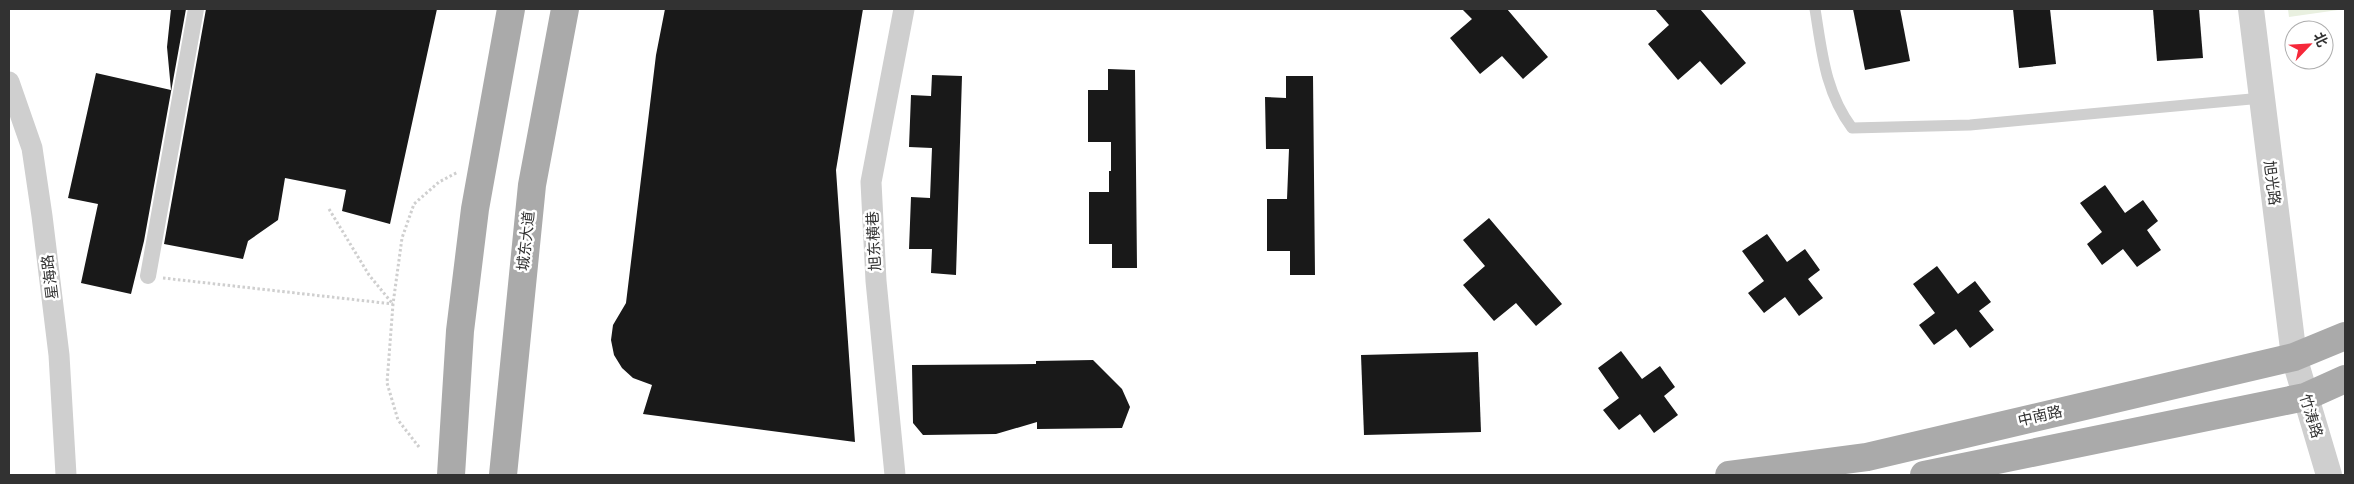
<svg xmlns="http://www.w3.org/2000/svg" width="2354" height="484" viewBox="0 0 2354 484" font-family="Signika,'Noto Sans SC',sans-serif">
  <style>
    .green { fill: #e9f0e0 }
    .building { fill: #191919 }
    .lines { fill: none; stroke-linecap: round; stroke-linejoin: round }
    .path { stroke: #cfcfcf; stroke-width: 3; stroke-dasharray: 2.5 2.5; stroke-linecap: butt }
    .service { stroke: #cfcfcf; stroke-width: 11 }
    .pedestrian { stroke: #cfcfcf; stroke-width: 16 }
    .minor { stroke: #cfcfcf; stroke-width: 21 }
    .tertiary { stroke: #cfcfcf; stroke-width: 26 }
    .primary { stroke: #aaa; stroke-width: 28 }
    .labels { text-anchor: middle; stroke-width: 5; stroke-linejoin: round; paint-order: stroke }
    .street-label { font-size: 15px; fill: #323232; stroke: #fff }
  </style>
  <rect width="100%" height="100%" fill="#fff"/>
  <polygon class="green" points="2288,9 2345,9 2289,17"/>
  <g class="building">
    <polygon points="171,9 186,9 144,241 131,294 81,283 98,204 68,198 96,73 171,90 167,47"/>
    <polygon points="206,9 437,9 390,224 342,211 346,190 285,178 278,220 248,241 243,259 164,244"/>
    <polygon points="665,9 863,9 836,170 855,442 643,414 652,385 633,378 622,368 614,355 611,340 613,325 626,303 656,55"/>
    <polygon points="1462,9 1507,9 1548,57 1523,79 1502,56 1480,74 1450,38 1472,19"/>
    <polygon points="1655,9 1700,9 1746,63 1721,85 1700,61 1678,80 1648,44 1669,25"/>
    <polygon points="1853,9 1900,9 1910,61 1865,70"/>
    <polygon points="2013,9 2050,9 2056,64 2019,68"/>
    <polygon points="2153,9 2199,9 2203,58 2157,61"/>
    <polygon points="1108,69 1135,70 1137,268 1112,268 1112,244 1089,244 1089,192 1109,192 1109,171 1111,171 1111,142 1088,142 1088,90 1108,90"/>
    <polygon points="932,75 962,76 956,275 931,273 932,249 909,249 911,197 930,198 932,148 909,147 911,95 931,96"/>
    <polygon points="1286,76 1313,76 1315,275 1290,275 1290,251 1267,251 1267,199 1287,199 1289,149 1266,149 1265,97 1286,98"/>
    <polygon points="2105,185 2125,213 2143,200 2158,221 2147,230 2161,250 2137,267 2123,249 2102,265 2087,244 2102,232 2080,203"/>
    <polygon points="1489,218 1562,304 1536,326 1516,303 1494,321 1463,285 1485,266 1463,240"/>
    <polygon points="1767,234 1787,262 1805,249 1820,270 1808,279 1823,298 1799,316 1785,297 1764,313 1748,293 1764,281 1742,251"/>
    <polygon points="1937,266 1958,294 1975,281 1991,302 1979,311 1994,330 1970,348 1956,329 1934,345 1919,325 1935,313 1913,284"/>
    <polygon points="1621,351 1642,379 1660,366 1675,387 1664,396 1678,415 1654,433 1640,414 1619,430 1603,410 1619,398 1598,368"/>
    <polygon points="1478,352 1481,432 1364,435 1361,355"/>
    <polygon points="1093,360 1122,389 1130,407 1122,428 1037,429 1037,422 996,434 923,435 913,423 912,365 1036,364 1036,361"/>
  </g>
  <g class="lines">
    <g class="path">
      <polyline points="329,209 369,275 392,303"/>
      <polyline points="163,278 393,304"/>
      <polyline points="419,447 398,420 387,383 393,304 402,238 414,204 439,182 458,172"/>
    </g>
    <path class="service" d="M 1815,9 C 1822,52 1825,92 1852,128 L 1970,125 L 2262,98"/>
    <polyline class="pedestrian" points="148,276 196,9"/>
    <g class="minor">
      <polyline points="9,82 32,148 42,216 59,355 66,475"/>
      <polyline points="895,475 876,281 871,182 904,9"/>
    </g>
    <polyline class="tertiary" points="2251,9 2294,357 2329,475"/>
    <g class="primary">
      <polyline points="451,475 460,331 475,209 511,9"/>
      <polyline points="503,475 532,185 565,9"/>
      <polyline points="1729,475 1867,457 2294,357 2345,336"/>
      <polyline points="1924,475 2305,397 2345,379"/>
    </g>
  </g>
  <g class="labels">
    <g class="street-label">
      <text transform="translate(2272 183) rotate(83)" y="5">旭光路</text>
      <text transform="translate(526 241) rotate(-84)" y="5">城东大道</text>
      <text transform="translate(874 241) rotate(-93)" y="5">旭东横巷</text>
      <text transform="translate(50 277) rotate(-97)" y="5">星海路</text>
      <text transform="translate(2040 416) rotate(-13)" y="5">中南路</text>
      <text transform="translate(2311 416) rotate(73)" y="5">竹涛路</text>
    </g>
  </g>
  <rect width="2354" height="484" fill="none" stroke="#323232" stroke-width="20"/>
  <g transform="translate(2309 45) rotate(65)"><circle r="24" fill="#ffffff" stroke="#adadad"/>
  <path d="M0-4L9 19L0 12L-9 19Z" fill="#f6283a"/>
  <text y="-8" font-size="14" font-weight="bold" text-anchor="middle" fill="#323232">北</text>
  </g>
</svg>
